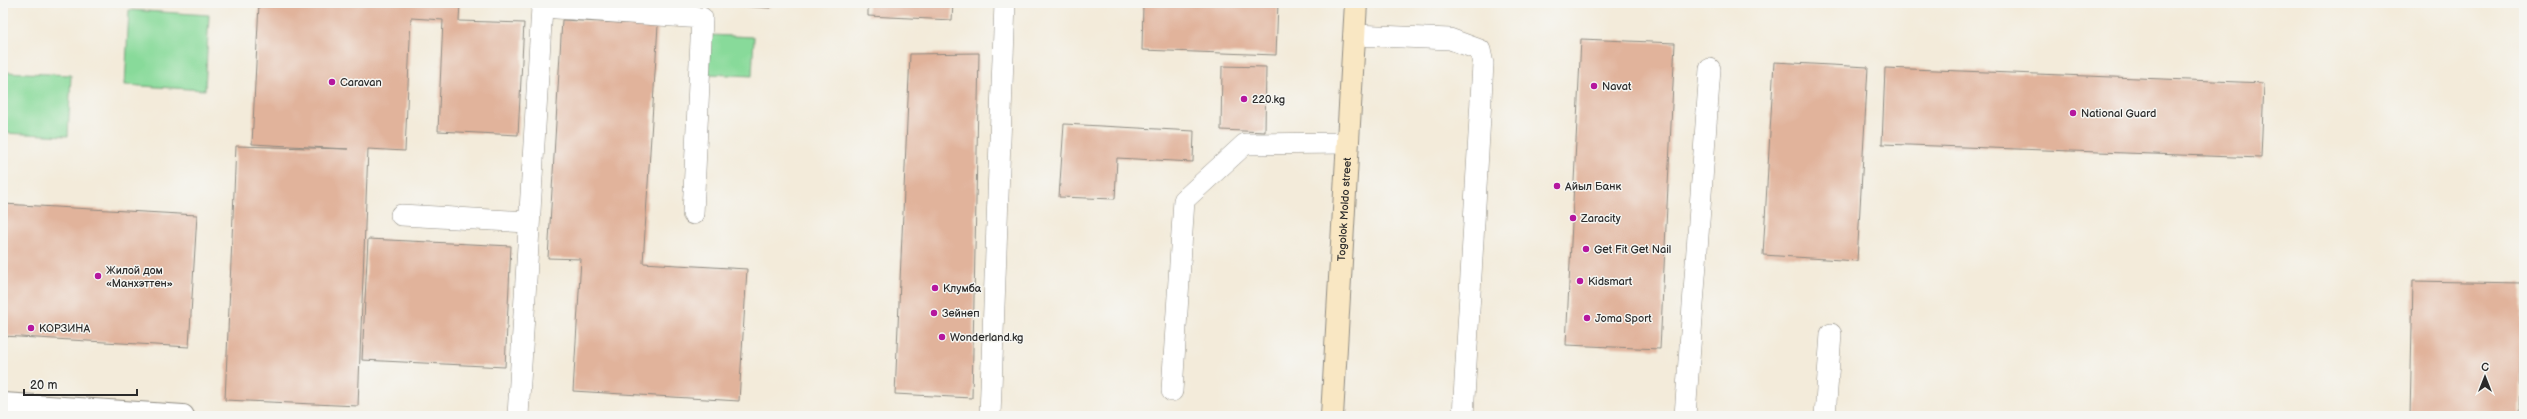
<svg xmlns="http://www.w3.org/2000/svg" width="2527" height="419" viewBox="0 0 2527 419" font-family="'Balsamiq Sans',sans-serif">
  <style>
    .green { fill: #88da9a; stroke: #5a8262 }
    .building { fill: #e1b39b }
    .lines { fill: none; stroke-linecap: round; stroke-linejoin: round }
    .lane-casing { stroke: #8f8b82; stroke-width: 22 }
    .street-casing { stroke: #8f8b82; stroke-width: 24 }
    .secondary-casing { stroke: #8f8b82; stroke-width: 24 }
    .lane { stroke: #fff; stroke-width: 21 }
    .street { stroke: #fff; stroke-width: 22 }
    .secondary { stroke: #f9e7c3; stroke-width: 22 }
    .poi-dot { fill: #b5179e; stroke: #f6f6f2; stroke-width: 1.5 }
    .labels { text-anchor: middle; stroke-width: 3; stroke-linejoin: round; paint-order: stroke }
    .poi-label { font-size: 11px; fill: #2b2b2b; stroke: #f6f6f2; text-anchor: start }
    .street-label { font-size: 11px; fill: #2b2b2b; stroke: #f6f6f2 }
  </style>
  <rect width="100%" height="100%" fill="#f6f6f2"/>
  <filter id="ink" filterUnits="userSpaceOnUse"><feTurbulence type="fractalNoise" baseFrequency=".025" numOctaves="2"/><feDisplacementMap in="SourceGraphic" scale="8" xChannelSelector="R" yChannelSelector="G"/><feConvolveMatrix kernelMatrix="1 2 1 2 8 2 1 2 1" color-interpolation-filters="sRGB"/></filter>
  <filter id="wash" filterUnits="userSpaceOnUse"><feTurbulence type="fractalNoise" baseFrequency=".012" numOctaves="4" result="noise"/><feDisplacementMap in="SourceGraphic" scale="16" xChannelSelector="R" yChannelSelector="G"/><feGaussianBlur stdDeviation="0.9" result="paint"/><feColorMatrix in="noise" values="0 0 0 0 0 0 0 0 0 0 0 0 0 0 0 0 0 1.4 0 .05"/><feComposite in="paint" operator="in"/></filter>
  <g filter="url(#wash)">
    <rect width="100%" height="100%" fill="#f3ebda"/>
    <g class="green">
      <polygon points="129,10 209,15 205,90 125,85"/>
      <polygon points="710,35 754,37 752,76 708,74"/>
      <polygon points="3,72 71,75 68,136 3,133"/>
    </g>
    <g id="blocks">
      <g class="building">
        <polygon points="259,3 460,3 459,21 524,23 518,135 438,131 443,20 411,18 405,151 368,149 358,406 225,400 236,146 348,149 252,144"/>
        <polygon points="708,3 770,3 770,8 708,4"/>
        <polygon points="868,3 953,3 952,20 868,16"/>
        <polygon points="1143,3 1278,3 1276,55 1142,50"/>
        <polygon points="562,20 658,25 643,263 747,269 739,401 573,391 581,259 548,258"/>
        <polygon points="1581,39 1675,43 1660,349 1566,345"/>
        <polygon points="979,53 972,398 895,394 910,54"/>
        <polygon points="1774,62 1868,67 1857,261 1763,255"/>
        <polygon points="1222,66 1266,67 1265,132 1221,130"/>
        <polygon points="1885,68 2264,83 2261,158 1882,144"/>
        <polygon points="1064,124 1194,131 1193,162 1117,158 1115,199 1059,197"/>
        <polygon points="3,204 197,215 189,347 3,336"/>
        <polygon points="368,239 511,246 505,367 362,360"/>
        <polygon points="2413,281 2522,283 2519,416 2410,416"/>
      </g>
    </g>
  </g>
  <g filter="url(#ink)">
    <use href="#blocks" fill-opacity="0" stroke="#8f8b82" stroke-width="1"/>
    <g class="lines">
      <g class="lane-casing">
        <g id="lane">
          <polyline points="1354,35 1450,39 1480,50 1483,64 1463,416"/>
          <polyline points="401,215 528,222"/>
          <polyline points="1172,391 1184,200 1245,144 1348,143"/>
          <polyline points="518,416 542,7 702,18 693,214"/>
          <polyline points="990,416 1005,3"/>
          <polyline points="1685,416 1710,69"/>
          <polyline points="1825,416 1831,334"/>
        </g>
      </g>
      <g class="street-casing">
        <polyline id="street" points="3,404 183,416"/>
      </g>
      <g class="secondary-casing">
        <g id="secondary">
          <path id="s1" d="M 1332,416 L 1356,3"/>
        </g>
      </g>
      <use href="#lane" class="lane"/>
      <use href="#street" class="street"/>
      <use href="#secondary" class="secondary"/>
    </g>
  </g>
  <g class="poi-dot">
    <circle cx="332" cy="82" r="4"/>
    <circle cx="1594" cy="86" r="4"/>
    <circle cx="1244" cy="99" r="4"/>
    <circle cx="2073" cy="113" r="4"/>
    <circle cx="1557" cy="186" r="4"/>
    <circle cx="1573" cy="218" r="4"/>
    <circle cx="1586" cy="249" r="4"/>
    <circle cx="98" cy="276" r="4"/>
    <circle cx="1580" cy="281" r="4"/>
    <circle cx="935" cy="288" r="4"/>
    <circle cx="934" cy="313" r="4"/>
    <circle cx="1587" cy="318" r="4"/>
    <circle cx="31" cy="328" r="4"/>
    <circle cx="942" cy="337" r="4"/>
  </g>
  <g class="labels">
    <g class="poi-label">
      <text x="340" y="86">Caravan</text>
      <text x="1602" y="90">Navat</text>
      <text x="1252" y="103">220.kg</text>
      <text x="2081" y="117">National Guard</text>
      <text x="1565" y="190">Айыл Банк</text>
      <text x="1581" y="222">Zaracity</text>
      <text x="1594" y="253">Get Fit Get Nail</text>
      <text x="106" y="274">Жилой дом<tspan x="106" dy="13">«Манхэттен»</tspan></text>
      <text x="1588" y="285">Kidsmart</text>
      <text x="943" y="292">Клумба</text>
      <text x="942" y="317">Зейнеп</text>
      <text x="1595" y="322">Joma Sport</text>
      <text x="39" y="332">КОРЗИНА</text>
      <text x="950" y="341">Wonderland.kg</text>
    </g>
    <g class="street-label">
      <text dy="4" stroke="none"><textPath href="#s1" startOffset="207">Togolok Moldo street</textPath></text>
    </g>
  </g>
  <rect width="2527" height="419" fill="none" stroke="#f6f6f2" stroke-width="16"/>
  <g transform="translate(2485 377)" stroke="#f6f6f2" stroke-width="3" paint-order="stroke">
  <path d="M0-3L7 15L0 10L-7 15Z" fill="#2b2b2b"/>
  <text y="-6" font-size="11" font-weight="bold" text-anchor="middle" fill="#2b2b2b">С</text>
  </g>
  <path d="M24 389v6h113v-6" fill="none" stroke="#2b2b2b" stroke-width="2"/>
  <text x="30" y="389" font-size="12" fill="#2b2b2b" stroke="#f6f6f2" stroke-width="3" paint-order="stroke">20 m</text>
</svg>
